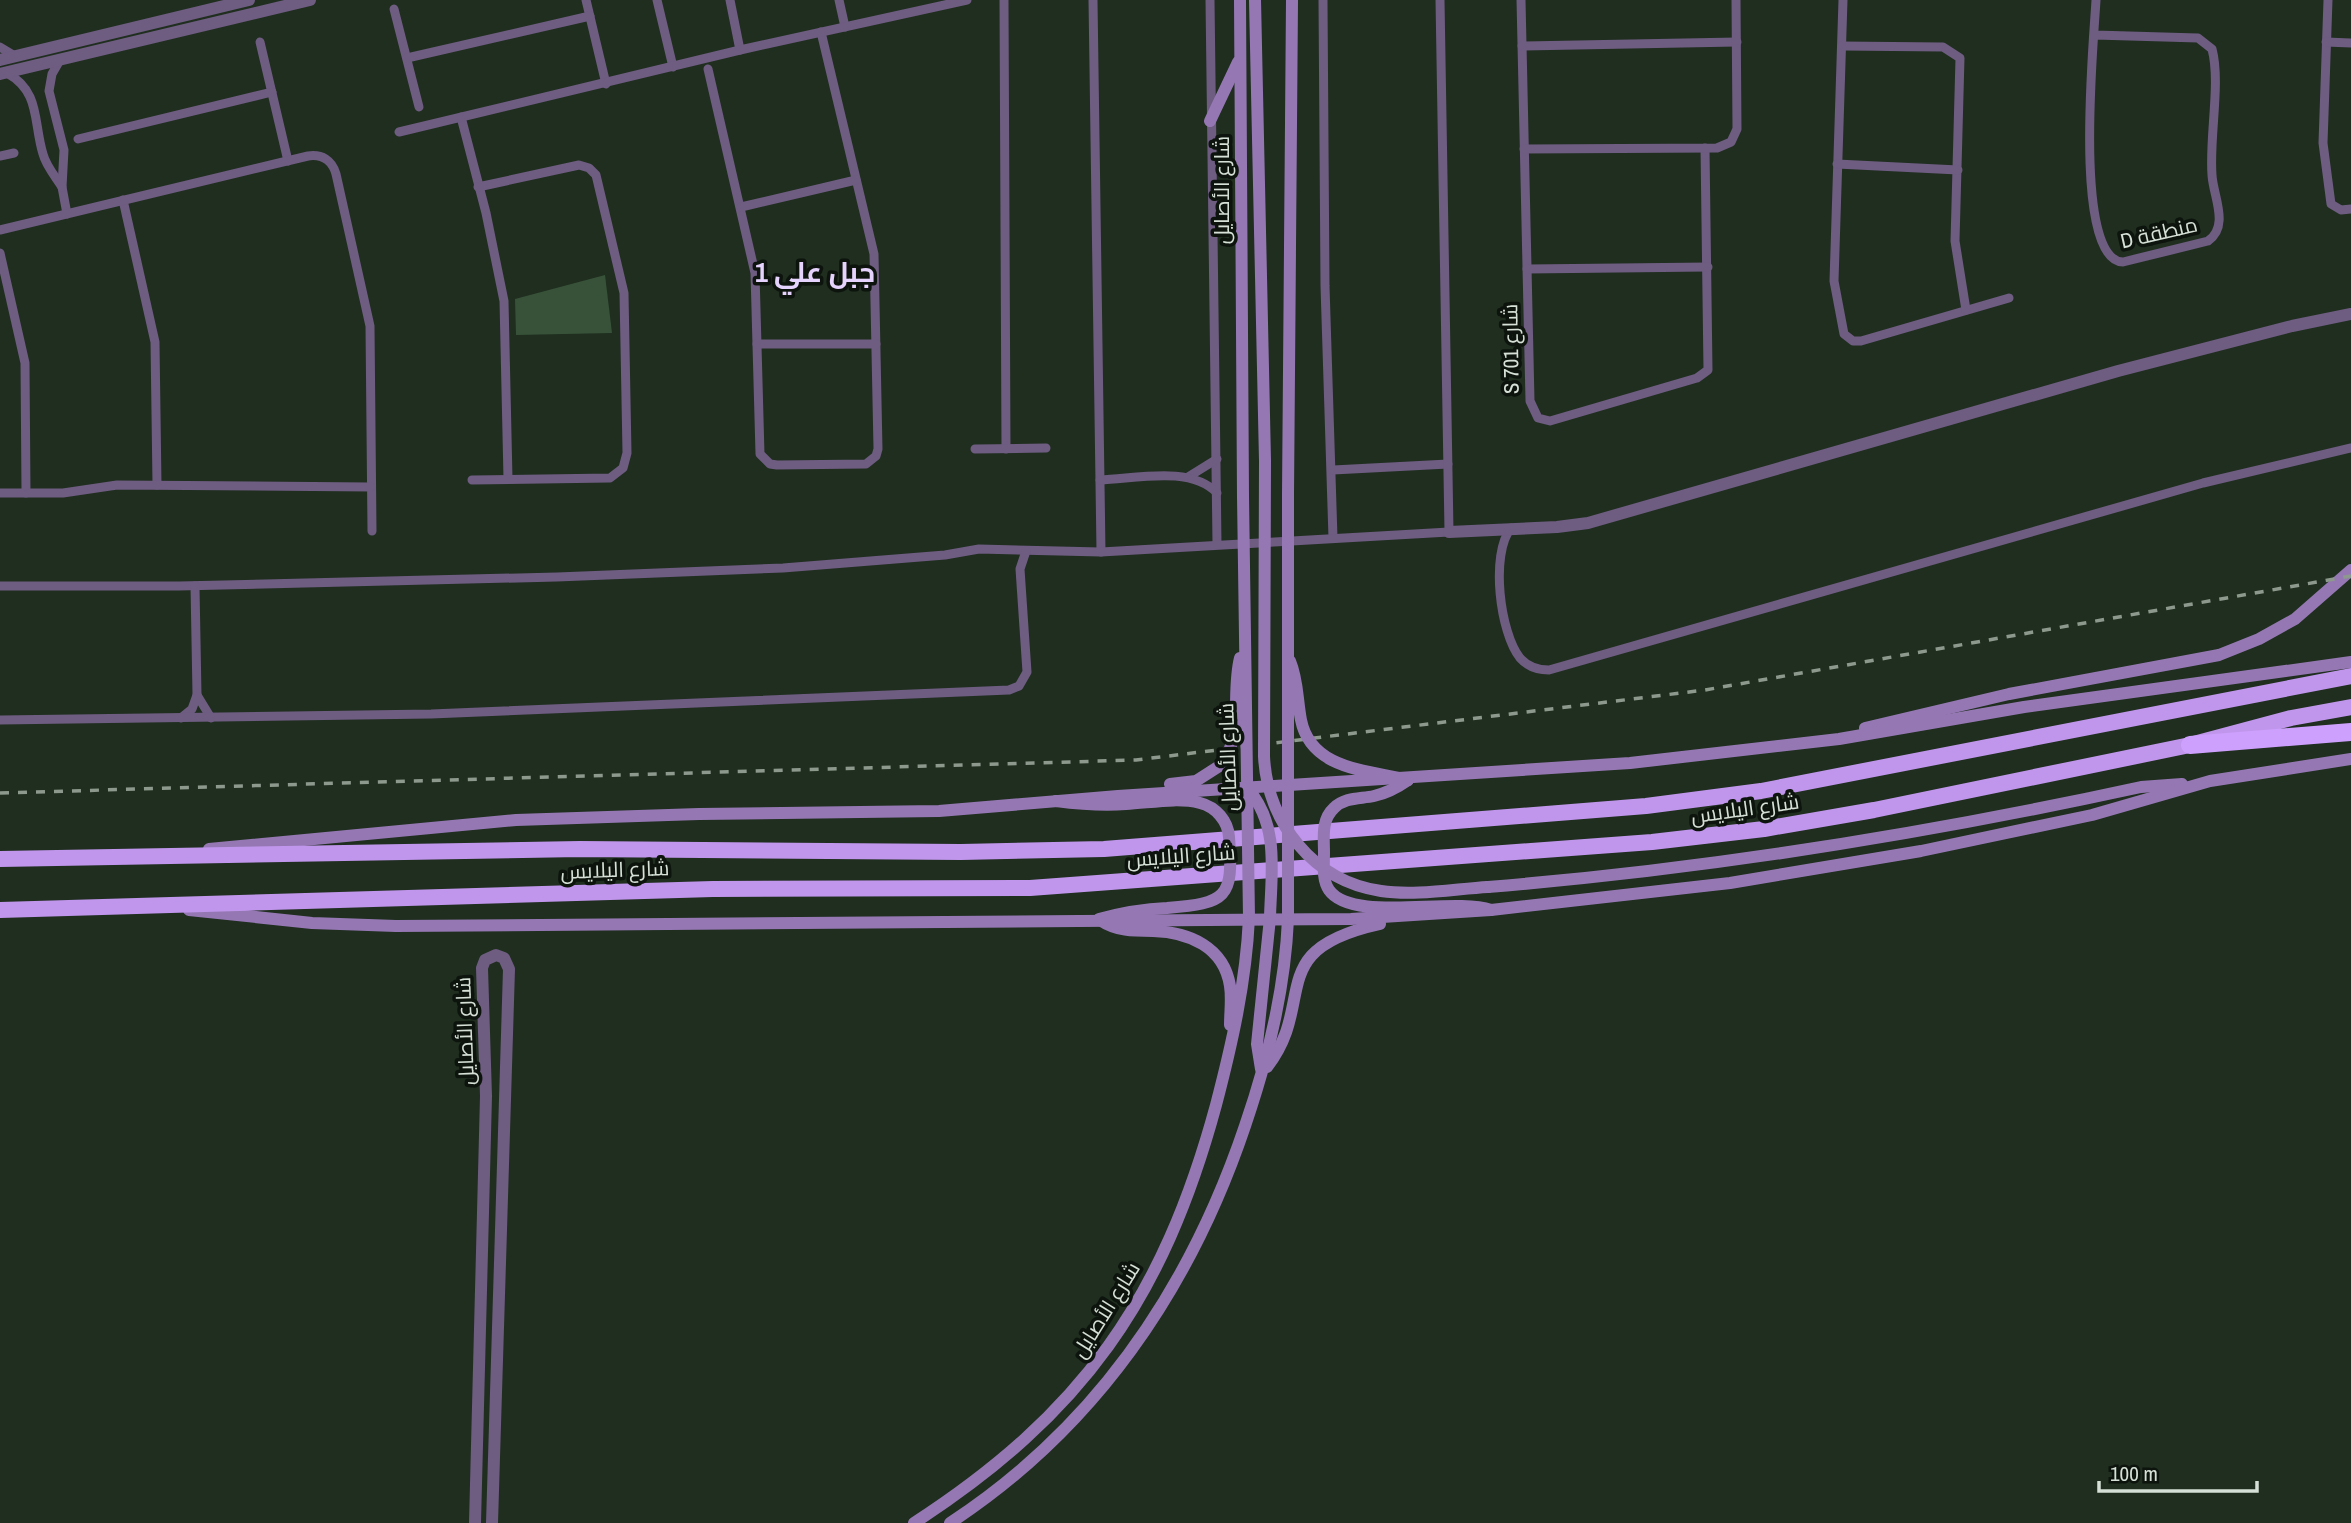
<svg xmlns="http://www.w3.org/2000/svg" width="2351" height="1523" viewBox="0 0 2351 1523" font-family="'Archivo Narrow',Cairo,sans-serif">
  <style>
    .green { fill: #385239 }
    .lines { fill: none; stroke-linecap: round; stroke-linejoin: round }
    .minor { stroke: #6e5c81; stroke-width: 9 }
    .tertiary { stroke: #6e5c81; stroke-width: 12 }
    .secondary { stroke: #9578b3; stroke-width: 12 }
    .trunk { stroke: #c096ec; stroke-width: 16 }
    .motorway { stroke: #cea0fd; stroke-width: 18 }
    .rail { stroke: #8d998d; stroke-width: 3.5; stroke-dasharray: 9 9; stroke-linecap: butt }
    .secondary-bridge { stroke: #9578b3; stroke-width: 12 }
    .labels { text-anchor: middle; stroke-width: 7; stroke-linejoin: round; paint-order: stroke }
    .street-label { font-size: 21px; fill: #d6e0d6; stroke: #0d140d }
    .district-label { font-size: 28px; font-weight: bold; fill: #e6d3fd; stroke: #0d140d }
  </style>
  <rect width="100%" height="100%" fill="#1f2e1f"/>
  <polygon class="green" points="605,275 612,333 516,335 515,299"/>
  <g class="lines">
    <g class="minor">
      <polyline points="586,0 606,84"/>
      <polyline points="657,0 673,67"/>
      <polyline points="730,0 740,50"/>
      <polyline points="839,0 845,27"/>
      <polyline points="1004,0 1006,449"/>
      <polyline points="1093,0 1101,552"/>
      <polyline points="1210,0 1217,544"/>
      <polyline points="1323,0 1325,286 1333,538"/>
      <polyline points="1521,0 1530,401 1538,418 1550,421 1697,378 1708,370 1705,148"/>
      <polyline points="1843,0 1834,281 1844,334 1853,341 1861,341 2009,298"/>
      <polyline points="2328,0 2323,143 2331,204 2341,210 2351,209"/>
      <polyline points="394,9 419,107"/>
      <path d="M 2095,35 L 2198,38 L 2212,49 C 2221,83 2209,137 2212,175 C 2213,196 2230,226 2208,241 L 2123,262 C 2072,261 2094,38 2096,0"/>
      <polyline points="260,42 288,161"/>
      <polyline points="2326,42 2351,43"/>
      <polyline points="1522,46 1737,42"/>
      <polyline points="1842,46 1943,47 1960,58 1955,241 1966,310"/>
      <polyline points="0,47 15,56"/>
      <polyline points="407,58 590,16"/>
      <polyline points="60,60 52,74 49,91 64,150 62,187 67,214"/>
      <polyline points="708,69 755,273 760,454 770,464 777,465 866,464 876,456 878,449 874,254 821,32"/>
      <path d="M 7,73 C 41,92 33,122 43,154 C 46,166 55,176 62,187"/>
      <polyline points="461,117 486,213 504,301 508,479"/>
      <polyline points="399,132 740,50 967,0"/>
      <polyline points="78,139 272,92"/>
      <polyline points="1524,149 1717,148 1731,142 1737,129 1736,0"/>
      <polyline points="0,156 14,153"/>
      <polyline points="1837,164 1958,170"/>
      <polyline points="123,200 155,342 157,485"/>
      <polyline points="741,207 856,180"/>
      <path d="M 0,230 L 308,156 C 322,154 332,160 336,174 L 370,326 L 372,531"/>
      <polyline points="0,253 25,363 26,493"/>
      <polyline points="1527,269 1708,267"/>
      <polyline points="757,344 876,344"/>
      <polyline points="975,449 1046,448"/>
      <polyline points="1333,470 1448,464"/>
      <polyline points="1188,477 1217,459"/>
      <polyline points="472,480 610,478 623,468 627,453 624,293 596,175 589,168 579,165 478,187"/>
      <path d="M 1100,480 C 1135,479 1190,465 1217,493"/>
      <polyline points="0,493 63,493 117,485 371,487"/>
      <path d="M 1511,528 C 1490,554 1500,633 1520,658 C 1528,667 1538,670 1549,670 L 2203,483 L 2351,448"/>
      <polyline points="0,586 179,586 557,577 783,568 945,555 979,549 1101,552 1449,532 1440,0"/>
      <polyline points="197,695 211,718"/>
      <polyline points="181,718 192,709 197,695 195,586"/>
      <polyline points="0,720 431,714 1009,690 1019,686 1027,672 1020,569 1026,551"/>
    </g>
    <g class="tertiary">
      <polyline points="0,60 249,0"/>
      <polyline points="0,74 310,0"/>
      <polyline points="1449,532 1557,527 1588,523 2118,371 2292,326 2351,314"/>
      <polyline points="475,1523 486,1096 482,968 485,960 496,955 504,958 509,969 492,1523"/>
    </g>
    <g class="secondary">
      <polyline points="1240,0 1243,496"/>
      <polyline points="1210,121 1238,62"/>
      <polyline points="1288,495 1292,0"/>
      <polyline points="1865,728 2009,694 2219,655 2259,639 2295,619 2351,570"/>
      <polyline points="1170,784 1196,781 1221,765"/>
      <polyline points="209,849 516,820 699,814 939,811 1118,796 1630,763 1839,739 2024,707 2351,662"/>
      <path d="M 1488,887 C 1708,869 1925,834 2141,787 L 2182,784"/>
      <polyline points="189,910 312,923 396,926 1351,919 1491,910 1730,883 1921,851 2092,815 2210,781 2351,759"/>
      <path d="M 1100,920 C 1116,931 1133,931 1153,931 C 1189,932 1224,947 1230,986 C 1232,999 1230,1012 1230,1025"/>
      <path d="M 1267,1067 C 1318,1001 1262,950 1380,924"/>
      <polyline points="1261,1069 1257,1044 1270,918"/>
      <path d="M 914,1523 C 1082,1414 1163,1300 1216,1105 C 1232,1044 1246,982 1249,918"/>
      <path d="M 950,1523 C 1095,1428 1190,1289 1245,1126 C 1268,1059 1285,990 1288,919"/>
    </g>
    <g class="trunk">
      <polyline points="0,859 580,849 961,852 1104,849 1646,806 1761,791 2351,676"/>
      <polyline points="0,910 713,889 1030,888 1652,842 1764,829 1874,810 2190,745 2291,718 2351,707"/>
    </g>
    <polyline class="motorway" points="2190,745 2351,732"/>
    <polyline class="rail" points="0,793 1136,760 1705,690 2351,576"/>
    <g class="secondary-bridge">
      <path d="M 1255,0 L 1265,461 L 1264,756 C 1267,822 1313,881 1381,891 C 1415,896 1454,889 1488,887"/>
      <polyline points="1243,496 1249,918"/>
      <path d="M 1290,661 C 1298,680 1297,699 1301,720 C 1311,770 1368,770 1408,780"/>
      <path d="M 1221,765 C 1244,735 1231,693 1240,658"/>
      <path d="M 1408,780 C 1398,787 1387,793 1374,796 C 1360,799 1345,797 1334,808 C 1321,820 1324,837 1324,853 C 1324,865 1322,880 1329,890 C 1352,923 1452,897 1491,910"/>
      <path d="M 1248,789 C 1280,826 1271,873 1270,918"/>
      <path d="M 1056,801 C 1079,804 1102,806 1126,804 C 1149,803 1177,797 1200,803 C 1216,807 1228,821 1229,837 C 1234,899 1226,903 1167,908 C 1144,909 1121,913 1099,919"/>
      <polyline points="1288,919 1288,495"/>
    </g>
  </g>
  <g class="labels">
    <g class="street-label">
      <text transform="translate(1222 190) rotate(-90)" y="7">شارع الأصايل</text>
      <text transform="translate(2159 233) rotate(-13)" y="7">D منطقة</text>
      <text transform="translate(1511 349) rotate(-91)" y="7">S 701 شارع</text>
      <text transform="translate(1228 757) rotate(-92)" y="7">شارع الأصايل</text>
      <text transform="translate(1745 809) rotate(-8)" y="7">شارع اليلايس</text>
      <text transform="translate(1181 856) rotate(-4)" y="7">شارع اليلايس</text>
      <text transform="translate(615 870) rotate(-2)" y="7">شارع اليلايس</text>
      <text transform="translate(465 1031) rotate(-92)" y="7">شارع الأصايل</text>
      <text transform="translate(1106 1310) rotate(-58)" y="7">شارع الأصايل</text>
    </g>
    <g class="district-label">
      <text x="815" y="282">جبل علي 1</text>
    </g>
  </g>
  <path d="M2099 1481v10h158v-10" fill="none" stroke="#d6e0d6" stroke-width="3.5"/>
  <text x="2110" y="1481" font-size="21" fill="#d6e0d6" stroke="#0d140d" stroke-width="5" paint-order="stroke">100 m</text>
</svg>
